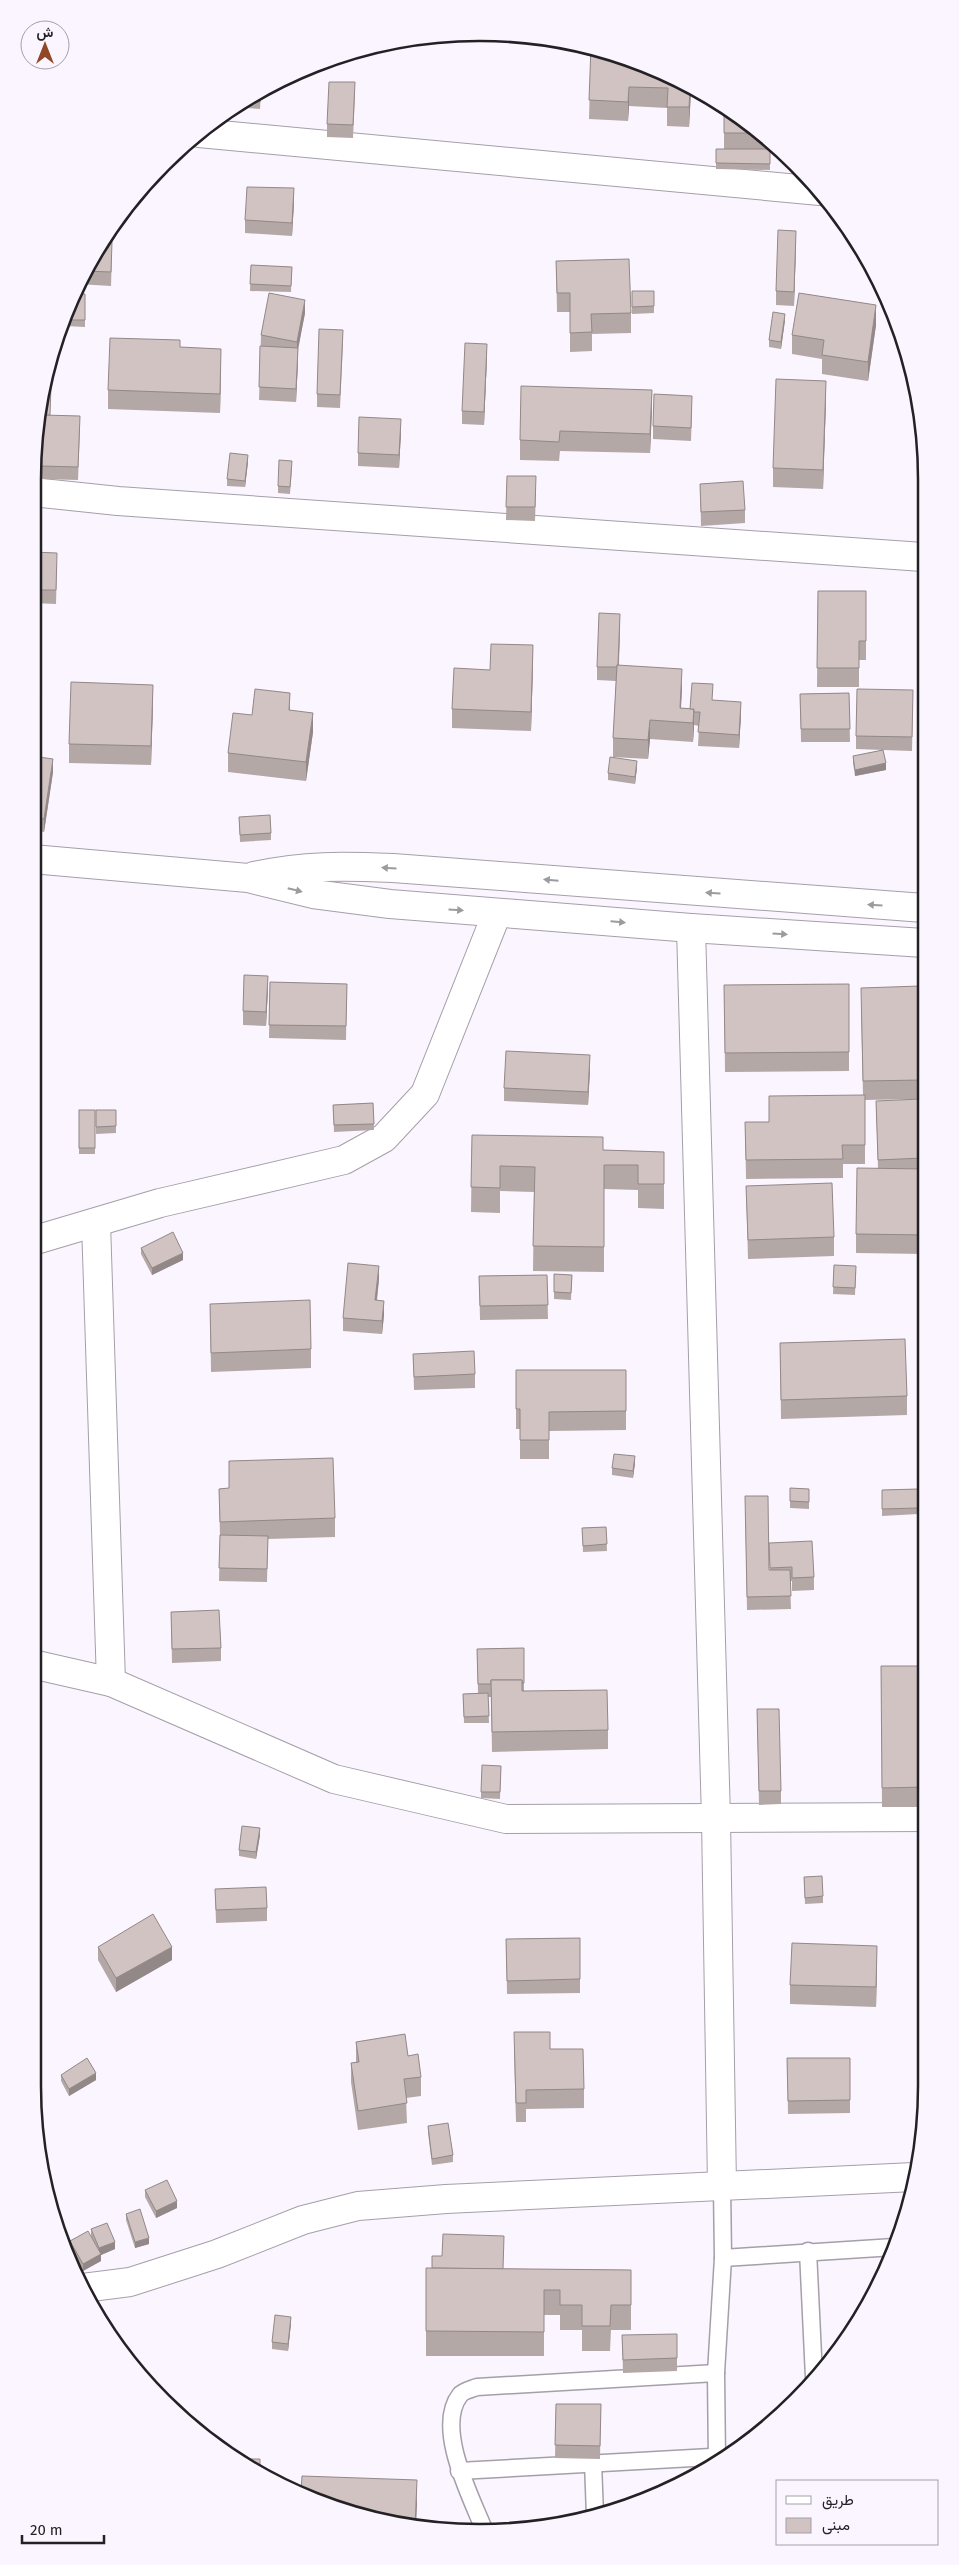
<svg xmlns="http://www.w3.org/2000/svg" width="959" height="2565" viewBox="0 0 959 2565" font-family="'Fira Sans',Vazirmatn,sans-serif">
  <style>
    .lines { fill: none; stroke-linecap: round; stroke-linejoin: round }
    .service-casing { stroke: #a59fa8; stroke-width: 19 }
    .minor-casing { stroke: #a59fa8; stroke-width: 30 }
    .tertiary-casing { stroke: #a59fa8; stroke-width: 30 }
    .secondary-casing { stroke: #a59fa8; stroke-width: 30 }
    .service { stroke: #fff; stroke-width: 16 }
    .minor { stroke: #fff; stroke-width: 28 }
    .tertiary { stroke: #fff; stroke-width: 28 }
    .secondary { stroke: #fff; stroke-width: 28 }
    .wall { fill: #b3a8a6 }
    .shaded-wall { fill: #928887 }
    .building { fill: #d0c3c1; stroke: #928887 }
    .oneway { fill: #9c9b9d }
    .rim { fill: none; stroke: #242125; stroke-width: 2.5 }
  </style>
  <rect width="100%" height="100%" fill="#fbf5ff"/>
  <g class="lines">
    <g class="service-casing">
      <g id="service">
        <polyline points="808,2251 814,2377"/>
        <polyline points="723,2258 894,2247"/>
        <polyline points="593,2463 595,2515"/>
        <polyline points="717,2463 716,2373 723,2258 722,2186"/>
        <polyline points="459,2471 729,2456"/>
        <path d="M 483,2527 C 470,2495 435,2427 460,2395 C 463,2391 472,2389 477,2387 L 716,2373"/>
      </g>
    </g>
    <g class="minor-casing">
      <g id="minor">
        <polyline points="199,133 820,191"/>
        <polyline points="32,492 118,501 923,557"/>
        <polyline points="691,928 716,1819 722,2186"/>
        <polyline points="96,1223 111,1682"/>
        <polyline points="32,1241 160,1203 344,1160 384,1138 425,1094 497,913"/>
        <polyline points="32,1664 111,1682 334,1779 506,1819 926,1817"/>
      </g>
    </g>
    <g class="tertiary-casing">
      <polyline id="tertiary" points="83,2288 130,2282 217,2254 303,2220 358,2206 446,2199 914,2177"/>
    </g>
    <g class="secondary-casing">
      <g id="secondary">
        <polyline points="32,859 248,878 313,894 390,904 691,928 924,943"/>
        <path d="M 254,876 C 305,865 342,866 393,868 L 924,908"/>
      </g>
    </g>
    <use href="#service" class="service"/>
    <use href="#minor" class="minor"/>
    <use href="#tertiary" class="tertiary"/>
    <use href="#secondary" class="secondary"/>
  </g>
  <g class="wall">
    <polygon points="591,47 691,91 689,127 667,126 667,108 629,106 628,121 589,119"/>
    <polygon points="261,90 260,109 237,107 256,92"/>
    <polygon points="355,95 353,138 327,137 327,124"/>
    <polygon points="724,106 728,108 778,152 770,152 770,170 716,169 716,149 724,149"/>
    <polygon points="294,202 292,236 245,233 245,220"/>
    <polygon points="104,242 112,255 111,286 78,284"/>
    <polygon points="796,244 794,306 776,305 776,291"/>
    <polygon points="556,261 631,313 631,333 592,334 592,351 570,352 570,312 557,312"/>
    <polygon points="251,265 292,267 291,292 250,291"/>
    <polygon points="632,291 654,306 654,313 632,314"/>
    <polygon points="85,294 85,327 65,326 65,320"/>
    <polygon points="305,313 298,348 298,361 296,402 259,400 261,335"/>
    <polygon points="785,320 781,349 769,347 769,340"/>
    <polygon points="876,325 868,381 822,374 822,359 792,354 792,335"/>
    <polygon points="343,343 340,408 317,407 317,394"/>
    <polygon points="180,347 221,368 220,413 108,409 108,390"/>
    <polygon points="487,357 484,425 462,424 462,411"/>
    <polygon points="45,385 50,415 80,429 78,480 41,479 42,425 40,425"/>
    <polygon points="826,400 823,489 773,487 773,468"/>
    <polygon points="652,409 650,453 560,451 559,461 520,460 520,440"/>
    <polygon points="692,409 691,441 653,439 653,426"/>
    <polygon points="401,432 399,468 358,466 358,453"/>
    <polygon points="248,462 245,487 227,486 227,479"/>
    <polygon points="292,468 290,494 278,493 278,486"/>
    <polygon points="507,476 536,489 535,521 506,520"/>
    <polygon points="700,484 745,510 745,523 701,526"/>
    <polygon points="32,552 57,566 56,604 32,603"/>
    <polygon points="818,591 866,591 866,660 859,660 859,687 817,687"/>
    <polygon points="620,627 619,665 682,688 681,708 690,709 713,700 741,715 739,748 698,746 699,726 694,725 693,742 650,739 648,759 613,757 613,738 616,681 597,680 597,667"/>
    <polygon points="533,664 531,731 452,728 452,709 490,670"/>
    <polygon points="849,693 850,742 801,742 800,694"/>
    <polygon points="913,703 912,751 883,750 886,770 855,776 853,763 853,756 883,750 856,749 856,736"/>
    <polygon points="153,704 151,765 69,763 69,744"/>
    <polygon points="290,710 313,732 306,781 228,772 228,753 252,715"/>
    <polygon points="32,756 53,772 44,832 32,830"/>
    <polygon points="637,767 635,784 608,780 608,773"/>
    <polygon points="239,817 271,833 271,840 240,842"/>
    <polygon points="270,982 347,984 346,1040 269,1038"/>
    <polygon points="849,984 849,1071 725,1072 724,985"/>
    <polygon points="268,989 266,1026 243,1025 243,1011"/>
    <polygon points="861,1007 922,1080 922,1099 865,1100 865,1164 843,1164 843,1178 746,1179 745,1122 769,1122 863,1095"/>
    <polygon points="590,1069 588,1105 504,1101 504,1088"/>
    <polygon points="876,1101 923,1158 923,1169 924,1169 925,1254 856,1253 856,1234 878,1169"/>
    <polygon points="373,1103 374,1130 334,1132 333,1105"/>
    <rect x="79" y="1110" width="16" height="44"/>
    <polygon points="96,1110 116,1110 116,1133 96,1134"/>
    <polygon points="472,1135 603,1150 664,1152 664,1209 638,1208 638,1190 604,1189 604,1272 533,1271 534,1192 500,1191 500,1213 471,1212"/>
    <polygon points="746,1186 834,1237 834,1256 748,1259"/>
    <polygon points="141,1248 183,1260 152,1275 141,1254"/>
    <polygon points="834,1265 856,1272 855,1295 833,1294"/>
    <polygon points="554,1274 572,1275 571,1300 554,1299"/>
    <polygon points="547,1275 548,1319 480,1320 479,1276"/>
    <polygon points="379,1279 377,1301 384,1315 382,1334 343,1331 343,1318"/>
    <polygon points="210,1304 311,1349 311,1368 211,1372"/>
    <polygon points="780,1343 907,1396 907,1415 781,1419"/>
    <polygon points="413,1354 475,1374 475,1388 414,1390"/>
    <polygon points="516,1370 626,1370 626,1430 549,1431 549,1459 520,1459 520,1429 516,1429"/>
    <polygon points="229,1461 335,1518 335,1537 268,1539 267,1582 219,1581 220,1539 219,1489 229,1488"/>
    <polygon points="635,1463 633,1478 612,1475 612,1468"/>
    <polygon points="790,1488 809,1489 809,1509 790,1508"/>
    <polygon points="918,1489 918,1514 882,1516 882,1490"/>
    <polygon points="745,1496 769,1570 770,1570 769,1543 814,1577 814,1590 792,1591 792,1581 790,1581 791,1609 747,1610"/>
    <polygon points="606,1527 607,1551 583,1552 582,1528"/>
    <polygon points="171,1612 221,1648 221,1661 172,1663"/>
    <polygon points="524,1648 524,1691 608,1730 608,1749 492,1752 491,1697 488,1697 489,1723 464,1723 463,1694 478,1693 477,1649"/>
    <polygon points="881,1666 926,1666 926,1807 882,1807"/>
    <polygon points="757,1709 781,1791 781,1804 759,1805"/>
    <polygon points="501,1766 500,1799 481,1798 481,1792"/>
    <polygon points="260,1835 256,1859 239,1856 239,1850"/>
    <polygon points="804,1877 823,1896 823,1903 805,1904"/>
    <polygon points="215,1889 267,1908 267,1921 216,1923"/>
    <polygon points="580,1938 580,1993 507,1994 506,1939"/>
    <polygon points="98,1947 172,1960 116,1992 98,1960"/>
    <polygon points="877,1965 876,2007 790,2004 790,1985"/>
    <polygon points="356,2042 408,2056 421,2077 421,2096 406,2098 407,2123 358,2130 351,2082 351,2063 356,2062"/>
    <polygon points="550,2049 584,2089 584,2108 526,2109 526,2122 516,2122 514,2052"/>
    <polygon points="787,2058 850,2058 850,2113 788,2114"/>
    <polygon points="61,2075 96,2080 69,2096 61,2081"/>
    <polygon points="428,2126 453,2155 453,2162 432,2165 428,2133"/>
    <polygon points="145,2190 177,2208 156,2218 145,2197"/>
    <polygon points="126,2214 149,2244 135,2248 126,2220"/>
    <polygon points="91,2229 115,2249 101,2255 101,2261 83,2271 70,2248 70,2241 93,2240 91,2236"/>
    <polygon points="426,2268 631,2270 631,2330 611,2330 610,2351 582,2351 582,2330 560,2330 560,2315 544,2315 544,2356 426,2356"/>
    <polygon points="291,2323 288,2351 272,2349 272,2342"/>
    <polygon points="622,2335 677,2358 677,2371 623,2373"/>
    <polygon points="556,2404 601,2404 600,2459 555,2458"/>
  </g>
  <g class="shaded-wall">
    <polygon points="629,87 629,106 628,121 628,102"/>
    <polygon points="690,91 691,91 689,127 689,107"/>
    <polygon points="294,188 294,202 292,236 292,223"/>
    <polygon points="796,231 796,244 794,306 794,292"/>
    <polygon points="305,300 305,313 297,355 297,342"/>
    <polygon points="876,305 876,325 868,381 868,362"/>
    <polygon points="785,314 785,320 781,349 781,342"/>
    <polygon points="487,344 487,357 484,425 484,412"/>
    <polygon points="298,348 298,361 296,402 296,389"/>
    <polygon points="221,349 221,368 220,413 220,394"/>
    <polygon points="826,381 826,400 823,489 823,470"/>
    <polygon points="652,390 652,409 650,453 650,434"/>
    <polygon points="401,419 401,432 399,468 399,455"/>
    <polygon points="248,455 248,462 245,487 245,481"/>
    <polygon points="620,614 620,627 618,681 618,668"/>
    <polygon points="533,645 533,664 531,731 531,712"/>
    <polygon points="682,669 682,688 680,722 680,708"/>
    <polygon points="153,685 153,704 151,765 151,746"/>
    <polygon points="290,693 290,713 289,710"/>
    <polygon points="741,702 741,715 739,748 739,735"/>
    <polygon points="694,709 694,728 693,742 693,723"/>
    <polygon points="313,713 313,732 306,781 306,762"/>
    <polygon points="650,720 650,739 648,759 648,740"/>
    <polygon points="53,759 53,772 44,832 44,819"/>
    <polygon points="637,761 637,767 635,784 635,777"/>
    <polygon points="886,763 886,770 855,776 855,770"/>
    <polygon points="268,976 268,989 266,1026 266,1012"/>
    <polygon points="590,1055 590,1069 588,1105 588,1092"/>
    <polygon points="183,1253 183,1260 152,1275 152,1268"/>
    <polygon points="379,1266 379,1279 375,1314 375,1300"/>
    <polygon points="384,1301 384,1315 382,1334 382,1321"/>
    <polygon points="635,1456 635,1463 633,1478 633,1471"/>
    <polygon points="260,1828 260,1835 256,1859 256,1852"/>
    <polygon points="877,1946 877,1965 876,2007 876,1987"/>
    <polygon points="172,1947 172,1960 116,1992 116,1978"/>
    <polygon points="96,2073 96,2080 69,2096 69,2089"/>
    <polygon points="177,2201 177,2208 156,2218 156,2211"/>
    <polygon points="149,2238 149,2244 135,2248 135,2242"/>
    <polygon points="115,2242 115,2249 101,2255 101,2261 83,2271 83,2264 99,2255 99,2248"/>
    <polygon points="291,2317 291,2323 288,2351 288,2344"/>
    <polygon points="417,2480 417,2505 416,2528 415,2527"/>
  </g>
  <g class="building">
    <polygon points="591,47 595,48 690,91 689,107 667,107 668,88 629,87 628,102 589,100"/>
    <polygon points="329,82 355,82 353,125 327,124"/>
    <polygon points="260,90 260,102 245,101 256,92"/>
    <polygon points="724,106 728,108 756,133 724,133"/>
    <polygon points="716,149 770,149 770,164 716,163"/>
    <polygon points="247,187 294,188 292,223 245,220"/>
    <polygon points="778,230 796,231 794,292 776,291"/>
    <polygon points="104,242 112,242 111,272 85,271"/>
    <polygon points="629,259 631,313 591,314 592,332 570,333 570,293 557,293 556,261"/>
    <polygon points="251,265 292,267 291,286 250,284"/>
    <polygon points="632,291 654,291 654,306 632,307"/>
    <polygon points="269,293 305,300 297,342 261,335"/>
    <polygon points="799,293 876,305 868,362 822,355 824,340 792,335"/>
    <polygon points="74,294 85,294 85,320 65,320"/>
    <polygon points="773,312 785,314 781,342 769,340"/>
    <polygon points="319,329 343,330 340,395 317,394"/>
    <polygon points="110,338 180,340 180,347 221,349 220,394 108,390"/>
    <polygon points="465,343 487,344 484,412 462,411"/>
    <polygon points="260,346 298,348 296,389 259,387"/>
    <polygon points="776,379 826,381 823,470 773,468"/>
    <polygon points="45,385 51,385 50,415 42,415 42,418 41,418"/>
    <polygon points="521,386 652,390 650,434 560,431 559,442 520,440"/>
    <polygon points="654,394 692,396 691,428 653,426"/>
    <polygon points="42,415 80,416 78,467 41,466"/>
    <polygon points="359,417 401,419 399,455 358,453"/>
    <polygon points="230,453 248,455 245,481 227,479"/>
    <polygon points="279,460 292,461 290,487 278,486"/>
    <polygon points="507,476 536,476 535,507 506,507"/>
    <polygon points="743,481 745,510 701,512 700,484"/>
    <polygon points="32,552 57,553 56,590 32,590"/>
    <polygon points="818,591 866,591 866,641 859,641 859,668 817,668"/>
    <polygon points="599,613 620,614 618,665 617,665 617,667 597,667"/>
    <polygon points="491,644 533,645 531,712 452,709 454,668 490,670"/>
    <polygon points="617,665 682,669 680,708 694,709 693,723 650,720 648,740 613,738"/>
    <polygon points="71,682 153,685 151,746 69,744"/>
    <polygon points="692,683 713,684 712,700 741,702 739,735 698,732 700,712 694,712 694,709 690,709"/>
    <polygon points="255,689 290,693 289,710 313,713 306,762 228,753 233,713 252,715"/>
    <polygon points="857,689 913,690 912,737 856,736"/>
    <polygon points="849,693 850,729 801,729 800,694"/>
    <polygon points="883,750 886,763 855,770 853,756"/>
    <polygon points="32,756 53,759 44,819 32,817"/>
    <polygon points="610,757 637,761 635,777 608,773"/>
    <polygon points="270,815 271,833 240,835 239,817"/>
    <polygon points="244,975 268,976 266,1012 243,1011"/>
    <polygon points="270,982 347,984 346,1026 269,1025"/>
    <polygon points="849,984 849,1052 725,1053 724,985"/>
    <polygon points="920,986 922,1080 863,1081 861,988"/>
    <polygon points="506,1051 590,1055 588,1092 504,1088"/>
    <polygon points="865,1095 865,1145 842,1145 843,1159 746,1160 745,1122 769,1122 769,1096"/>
    <polygon points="921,1099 923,1158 878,1160 876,1101"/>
    <polygon points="373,1103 374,1124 334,1125 333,1105"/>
    <rect x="79" y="1110" width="16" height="38"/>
    <polygon points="96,1110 116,1110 116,1126 96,1127"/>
    <polygon points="472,1135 603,1137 603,1150 664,1152 664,1184 638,1184 638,1165 604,1165 604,1247 533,1246 535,1167 500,1166 500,1188 471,1187"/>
    <polygon points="857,1168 924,1169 925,1235 856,1234"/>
    <polygon points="832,1183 834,1237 748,1240 746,1186"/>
    <polygon points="173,1232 183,1253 152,1268 141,1248"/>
    <polygon points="348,1263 379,1266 375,1300 384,1301 382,1321 343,1318"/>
    <polygon points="834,1265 856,1266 855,1288 833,1287"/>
    <polygon points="554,1274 572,1275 571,1293 554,1292"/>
    <polygon points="547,1275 548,1305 480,1306 479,1276"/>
    <polygon points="310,1300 311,1349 211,1353 210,1304"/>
    <polygon points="905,1339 907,1396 781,1400 780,1343"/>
    <polygon points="474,1351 475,1374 414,1377 413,1354"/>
    <polygon points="516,1370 626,1370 626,1411 549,1412 549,1440 520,1440 520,1409 516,1409"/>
    <polygon points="614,1454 635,1456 633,1471 612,1468"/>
    <polygon points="333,1458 335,1518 220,1522 219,1489 229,1488 229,1461"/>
    <polygon points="790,1488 809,1489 809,1502 790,1501"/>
    <polygon points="918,1489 918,1508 882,1509 882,1490"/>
    <polygon points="745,1496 768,1496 769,1570 790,1570 791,1596 747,1597"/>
    <polygon points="606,1527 607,1544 583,1546 582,1528"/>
    <polygon points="220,1535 268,1536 267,1569 219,1568"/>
    <polygon points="812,1541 814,1577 792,1578 792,1567 770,1568 769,1543"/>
    <polygon points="219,1610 221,1648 172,1649 171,1612"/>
    <polygon points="524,1648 524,1683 522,1683 522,1680 491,1680 491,1684 478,1684 477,1649"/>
    <polygon points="881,1666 926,1666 926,1787 882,1788"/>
    <polygon points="491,1680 522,1680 522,1691 607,1690 608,1730 492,1732"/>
    <polygon points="488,1693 489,1716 464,1717 463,1694"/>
    <polygon points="757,1709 779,1709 781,1791 759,1791"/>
    <polygon points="482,1765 501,1766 500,1792 481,1792"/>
    <polygon points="242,1826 260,1828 256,1852 239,1850"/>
    <polygon points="822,1876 823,1896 805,1898 804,1877"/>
    <polygon points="266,1887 267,1908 216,1910 215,1889"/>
    <polygon points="153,1914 172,1947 116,1978 98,1947"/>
    <polygon points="580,1938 580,1979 507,1981 506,1939"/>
    <polygon points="792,1943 877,1946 876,1987 790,1985"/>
    <polygon points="514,2032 550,2032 550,2049 583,2049 584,2089 526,2090 526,2103 516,2103"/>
    <polygon points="405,2034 408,2056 418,2054 421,2077 404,2079 407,2103 358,2111 351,2063 359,2062 356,2042"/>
    <polygon points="87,2058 96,2073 69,2089 61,2075"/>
    <polygon points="787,2058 850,2058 850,2100 788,2101"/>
    <polygon points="448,2123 453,2155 432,2159 428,2126"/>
    <polygon points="167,2180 177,2201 156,2211 145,2190"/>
    <polygon points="140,2209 149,2238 135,2242 126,2214"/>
    <polygon points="107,2223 115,2242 99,2248 91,2229"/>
    <polygon points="88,2231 101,2254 83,2264 70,2241"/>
    <polygon points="443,2234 504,2236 503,2269 432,2268 432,2256 442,2256"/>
    <polygon points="426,2268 631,2270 631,2305 611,2305 610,2326 582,2326 582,2305 560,2305 560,2290 544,2290 544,2332 426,2331"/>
    <polygon points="275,2315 291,2317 288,2344 272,2342"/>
    <polygon points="677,2334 677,2358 623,2360 622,2335"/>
    <polygon points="556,2404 601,2404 600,2446 555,2445"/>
    <polygon points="240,2459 260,2459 260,2474 256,2473"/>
    <polygon points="302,2476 417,2480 415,2527 336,2509 301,2493"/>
  </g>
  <defs><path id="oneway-solid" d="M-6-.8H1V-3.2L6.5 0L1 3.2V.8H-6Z" transform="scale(1.25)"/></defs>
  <g class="oneway">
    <use href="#oneway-solid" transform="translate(389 868) rotate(-177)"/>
    <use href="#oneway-solid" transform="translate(551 880) rotate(-175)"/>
    <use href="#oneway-solid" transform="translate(295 890) rotate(14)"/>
    <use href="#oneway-solid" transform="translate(713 893) rotate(-176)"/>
    <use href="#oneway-solid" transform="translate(875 905) rotate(-176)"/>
    <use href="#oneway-solid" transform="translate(456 910) rotate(4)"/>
    <use href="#oneway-solid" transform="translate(618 922) rotate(5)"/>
    <use href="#oneway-solid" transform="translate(780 934) rotate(4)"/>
  </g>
  <path d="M0 0H959V2565H0ZM479 41H480A438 438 0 0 1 918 479V2086A438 438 0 0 1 480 2524H479A438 438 0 0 1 41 2086V479A438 438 0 0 1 479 41Z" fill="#fbf5ff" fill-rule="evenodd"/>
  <path class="rim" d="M479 41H480A438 438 0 0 1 918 479V2086A438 438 0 0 1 480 2524H479A438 438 0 0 1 41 2086V479A438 438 0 0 1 479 41Z"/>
  <rect x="776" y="2480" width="162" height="65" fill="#fbf5ff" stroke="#a5a0a8"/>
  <rect x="786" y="2496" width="25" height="8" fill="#ffffff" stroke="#a5a0a8"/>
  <text x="822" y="2505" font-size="15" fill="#242125">طريق</text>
  <rect x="786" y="2518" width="25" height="15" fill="#d0c3c1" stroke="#a5a0a8"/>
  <text x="822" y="2530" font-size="15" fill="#242125">مبنى</text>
  <g transform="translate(45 45)"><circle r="24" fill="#fbf5ff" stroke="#a5a0a8"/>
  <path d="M0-4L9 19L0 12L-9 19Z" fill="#904826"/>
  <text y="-8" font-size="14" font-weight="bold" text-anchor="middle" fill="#242125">ش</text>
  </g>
  <path d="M22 2535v8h82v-8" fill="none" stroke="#242125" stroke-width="2.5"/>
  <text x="30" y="2535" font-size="15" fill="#242125" stroke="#fbf5ff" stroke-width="4" paint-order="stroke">20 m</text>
</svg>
